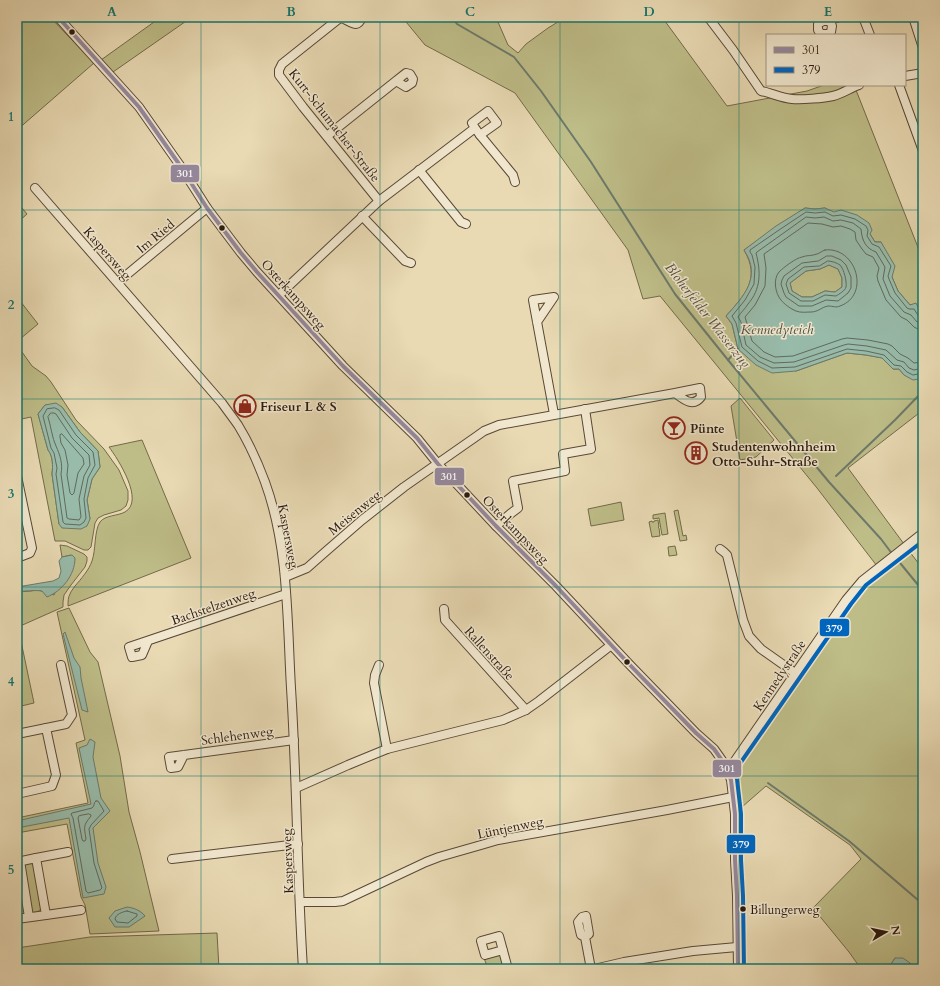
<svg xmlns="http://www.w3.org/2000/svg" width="940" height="986" viewBox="0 0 940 986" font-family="Cardo,serif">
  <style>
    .green { fill: #bebd88; stroke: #746a4a; fill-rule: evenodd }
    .water { fill: #98bbaa; stroke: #6c7a6b; fill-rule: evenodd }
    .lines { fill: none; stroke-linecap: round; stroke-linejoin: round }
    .shore { stroke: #606a5c; stroke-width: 1 }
    .stream { stroke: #6c7a6b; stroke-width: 2 }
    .minor-casing { stroke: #594837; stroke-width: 10 }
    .minor { stroke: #f1e7ce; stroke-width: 8 }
    .bus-1-casing { stroke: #f1e7ce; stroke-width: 7 }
    .bus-2-casing { stroke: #f1e7ce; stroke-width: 7 }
    .bus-1 { stroke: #95889d; stroke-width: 4 }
    .bus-2 { stroke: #0065bd; stroke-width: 4 }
    .grid { fill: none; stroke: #0f766e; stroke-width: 1; stroke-opacity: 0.55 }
    .bus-dot { fill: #29180d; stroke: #f1e7ce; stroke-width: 1.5 }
    .labels { text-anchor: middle; stroke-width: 3; stroke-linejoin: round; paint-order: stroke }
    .bus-label { font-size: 12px; fill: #29180d; stroke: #f1e7ce; text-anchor: start }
    .street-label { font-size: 13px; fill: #29180d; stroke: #f1e7ce }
    .poi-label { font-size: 13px; font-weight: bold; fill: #29180d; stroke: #f1e7ce; text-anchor: start }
    .water-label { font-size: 14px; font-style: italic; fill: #505144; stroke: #f1e7ce }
    .line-badge { stroke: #f1e7ce; stroke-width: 1.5 }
    .badge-label { font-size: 11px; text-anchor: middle; font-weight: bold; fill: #fff }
    .neatline { fill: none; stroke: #0f766e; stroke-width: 1.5 }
    .grid-label { font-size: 13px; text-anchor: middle; font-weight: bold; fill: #0f766e }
  </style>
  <rect width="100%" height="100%" fill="#e9dab4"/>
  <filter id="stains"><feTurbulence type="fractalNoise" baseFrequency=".005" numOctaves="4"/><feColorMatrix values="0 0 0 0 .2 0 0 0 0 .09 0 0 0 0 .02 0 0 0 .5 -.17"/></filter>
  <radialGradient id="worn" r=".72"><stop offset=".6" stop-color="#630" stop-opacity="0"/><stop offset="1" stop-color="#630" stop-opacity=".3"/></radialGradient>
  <g class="green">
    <polygon points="17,17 50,17 94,63 17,130"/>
    <polygon points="161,17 192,17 113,72 101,60"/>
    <path d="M 402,17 L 476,17 L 498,22 L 508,45 L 518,53 L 526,44 L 548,28 L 566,17 L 662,17 L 727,106 L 807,91 L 824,85 L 854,85 L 923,260 L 923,317 L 916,304 L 910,305 L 898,291 L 892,277 L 881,242 L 875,242 L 870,234 L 825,208 L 815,209 L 805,208 L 744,250 C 761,279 745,295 726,316 L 732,324 L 738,349 L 796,371 L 847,353 L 866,355 L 883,358 L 893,369 L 899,369 L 904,375 L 923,375 L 923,410 L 848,468 L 904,544 L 877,566 L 817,488 L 660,296 L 643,299 L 628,250 L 515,93 L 425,45 Z"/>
    <polygon points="17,202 27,214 17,223"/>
    <polygon points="829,265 838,269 842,278 842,287 835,292 825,291 812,297 802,297 792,291 790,283 806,271 820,269"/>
    <polygon points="17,297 38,324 20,339 17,340"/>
    <path d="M 17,345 L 32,366 L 46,376 L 51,382 L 76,420 L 104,449 L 119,470 L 128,491 L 128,500 L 126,506 L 121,510 L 104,515 L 98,518 L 95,523 L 91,547 L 88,550 L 84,550 L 65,541 L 55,541 L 31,417 L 17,420 ZM 45,405 L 62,407 L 80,432 L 98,451 L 100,467 L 92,479 L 87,500 L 90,519 L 59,524 L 52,474 C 53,466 53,456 48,450 L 38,414 Z"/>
    <polygon points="740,398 774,440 756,457 740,460 731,406"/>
    <path d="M 142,440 L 191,558 L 68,606 C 68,602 68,597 70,594 C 71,591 73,589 75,586 C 81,579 89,570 92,561 C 96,550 94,531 100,522 C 105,515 118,516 125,512 C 145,501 118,459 109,447 Z"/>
    <polygon points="621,502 624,520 591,526 588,509"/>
    <polygon points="678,510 683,536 686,535 687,540 680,541 674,511"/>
    <polygon points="665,513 668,534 662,535 659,518 653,519 653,515"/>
    <polygon points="658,520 659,527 658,527 659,528 660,536 652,537 649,522 652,521 652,522 654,522 654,521"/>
    <polygon points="60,545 67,546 84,554 87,557 87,561 85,567 71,585 64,595 63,602 63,607 18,627 34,703 17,707 17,592 31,591 36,590 42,591 54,595 71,555 62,557"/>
    <polygon points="675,546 677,555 669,556 668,547"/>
    <polygon points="909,551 923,569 923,969 909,969 910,963 895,958 888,969 861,969 849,952 813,908 861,859 850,845 766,786 742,807 735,768 752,747 792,684 815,651 840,617 869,583"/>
    <polygon points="69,608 90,652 98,662 120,756 129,812 140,852 159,931 90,934 85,905 81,897 67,824 17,833 17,818 88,803 76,743 85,740 57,612"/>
    <polygon points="31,862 34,863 41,909 36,913 31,913 23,864"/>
    <polygon points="217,933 219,969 17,969 17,948 90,937"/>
    <polygon points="500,954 505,969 488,969 484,958"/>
  </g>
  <g class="water">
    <path d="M 805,208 L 815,209 L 825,208 L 834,212 L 841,210 L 857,215 L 869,223 L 872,230 L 870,234 L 875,242 L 881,242 L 895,266 L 892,277 L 898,291 L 910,305 L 916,303 L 923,317 L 923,375 L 920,379 L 913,380 L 904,375 L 899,369 L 893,369 L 882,358 L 866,355 L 847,353 L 796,371 L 772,373 L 756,365 L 738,349 L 732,324 L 726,316 C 744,296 762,277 744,250 L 776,226 ZM 829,265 L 838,269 L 842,278 L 842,287 L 835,292 L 825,291 L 812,297 L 802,297 L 792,291 L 790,283 L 806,271 L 820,269 Z"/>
    <path d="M 56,403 L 62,407 L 80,432 L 98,451 L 100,467 L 92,479 L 87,500 L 90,519 L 87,526 L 81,529 L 62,528 L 59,524 L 52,474 C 53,466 53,456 48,450 L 38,414 L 45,405 Z"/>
    <path d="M 72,555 L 75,558 C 75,575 62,591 47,597 L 42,591 C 36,590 23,591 17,592 L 17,587 L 53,581 L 59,578 L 61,571 L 59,561 L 62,557 Z"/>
    <polygon points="65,632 74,658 80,667 81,678 88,712 82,710 63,634"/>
    <polygon points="90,739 95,742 93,757 101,798 110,811 93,828 98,863 106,887 104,894 83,898 69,818 17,828 17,821 91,804 79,748 87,745"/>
    <path d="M 127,907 C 134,908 140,910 145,916 L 129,927 L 115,927 L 109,918 L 115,911 Z"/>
    <polygon points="895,958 903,958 910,963 909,969 888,969"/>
  </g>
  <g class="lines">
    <g class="shore">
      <path d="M 825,250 C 856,246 871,295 840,306 C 836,308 833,306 828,306 C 822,307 818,312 811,312 C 806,312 801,313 796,311 C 791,309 784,304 781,300 C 775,293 773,279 779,272 C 784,267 796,258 802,257 C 807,255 812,256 817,254 C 820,253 822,251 825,250 Z"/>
      <polygon points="827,256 832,256 841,260 846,265 851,277 851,288 848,293 838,301 826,300 812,306 799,306 786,297 784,293 781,284 782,280 784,276 802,263 818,261"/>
      <path d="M 828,261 C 832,261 837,263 840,265 C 844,269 847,282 846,287 C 845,291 839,294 836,296 L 825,295 L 813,301 L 801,301 L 789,293 L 786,284 L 788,279 L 804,267 L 819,266 Z"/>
      <polyline points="923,318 919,317 914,309 909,309 907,308 895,293 889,279 888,276 891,266 879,247 872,244 867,236 868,230 866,226 855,219 841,215 833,216 825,212 815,213 806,212 779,230 750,250 750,252 752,255 755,267 754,284 745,300 732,316 736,323 742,347 758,361 772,368 795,367 847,349 866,351 884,355 894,365 901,366 907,372 913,375 923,373"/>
      <path d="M 923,323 L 917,322 L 911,315 L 904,312 L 890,296 L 883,279 L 885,267 L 876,252 C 865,248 862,240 861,229 L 853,223 L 841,220 L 833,221 L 824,217 L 815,218 L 806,217 L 757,252 L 756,253 C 761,272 761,289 748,304 C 745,309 741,312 738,317 L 741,322 L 746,345 L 760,357 L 774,363 L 794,362 L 844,345 L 848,344 L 867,346 L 886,350 L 897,360 L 904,362 L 909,368 L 914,370 L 923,368"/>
      <polyline points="923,329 918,329 914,327 907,320 901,317 886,300 878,281 877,276 879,268 873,257 866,254 862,249 856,240 855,232 850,229 841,226 833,227 822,224 808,223 764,254 766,268 765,286 755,305 745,317 752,341 764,352 775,357 793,356 842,339 847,338 868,340 888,344 892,346 900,354 908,358 914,363 923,362"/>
      <polygon points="55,408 59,410 76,435 93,452 95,465 88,478 84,499 86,518 84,522 80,525 65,524 63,522 56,474 57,468 54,453 51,448 43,416 47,409"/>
      <path d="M 51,413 L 54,413 L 56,414 L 72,438 L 89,455 L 90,465 L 84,476 L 79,499 L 81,517 L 79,520 L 69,519 L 67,518 L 61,474 C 63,464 60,455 56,446 C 52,438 51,426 48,417 Z"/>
      <polygon points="62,434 83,458 84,464 78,473 74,493 72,495 70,493 67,475 68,465 65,450 61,443 60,437 60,435"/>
      <path d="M 96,801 L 98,801 L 104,811 L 91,825 L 89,829 L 94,863 L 102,888 L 100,890 L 88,893 L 86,891 L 73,818 L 71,814 L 72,813 L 92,808 C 95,806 93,803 96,801 Z"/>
      <path d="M 89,814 L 91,815 L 91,816 C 83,826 84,826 86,839 L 85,841 L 83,841 L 82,839 L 78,818 L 79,816 Z"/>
      <path d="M 127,911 L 137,914 L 137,916 L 128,923 L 117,922 L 115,919 C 116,914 122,912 127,911 Z"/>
    </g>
    <g class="stream">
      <polyline points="452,17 457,24 514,57 541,91 591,162 675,294 728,360 829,482 881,539 893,555"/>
      <polyline points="728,360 738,349"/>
      <polyline points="836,476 895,420 923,391"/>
      <polyline points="896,558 923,591"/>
      <polyline points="768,783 849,841 918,900"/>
    </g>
    <g class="minor-casing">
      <g id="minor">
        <polyline points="58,17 73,34 139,107 179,164 207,208 241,253 257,272 343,366 417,438 438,464 496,526 556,586 630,665 696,733 714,749 726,766 731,780 735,814 735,860 737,896 738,969"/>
        <polyline points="341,17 282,64 279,70 279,75 303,107 379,201"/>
        <path d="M 708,17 L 733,50 L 761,91 C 771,93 782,98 792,99 C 801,100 824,98 833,96 C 842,94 850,88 859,85"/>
        <polyline points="863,17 870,35"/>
        <polyline points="913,17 923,48"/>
        <path d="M 340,18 C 348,18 357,32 362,17"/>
        <polyline points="830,21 832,26 831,32 827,34 821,34 818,30 818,24 823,21 830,21 833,19 840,17"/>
        <polyline points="905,76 923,73"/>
        <polyline points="899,85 923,151"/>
        <polyline points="480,135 513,175 515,182"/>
        <polyline points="327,136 396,81 406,73 410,74 413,79 412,83 406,87 396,81"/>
        <polyline points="419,170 461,222 466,224"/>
        <path d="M 35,188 L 222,403 C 227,410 233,418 238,425 C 249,443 258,463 265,482 C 289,548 287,620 291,688 C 297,782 297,876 303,969"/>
        <polyline points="362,216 405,261 411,263"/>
        <polyline points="118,282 207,208"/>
        <polyline points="279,295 379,201 475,128 472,123 488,111 497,123 480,135 475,128"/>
        <polyline points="537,322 554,297 533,300 554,414"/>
        <polyline points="17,476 32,548 30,553 17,558"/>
        <polyline points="496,526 510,514 518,508 513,481 565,471 563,454 591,449 585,409"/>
        <polyline points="720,549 724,552 727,555 743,620 749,636 761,649 795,673"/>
        <path d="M 285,577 L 307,568 L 324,553 L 362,520 L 404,487 L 477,436 L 484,431 L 499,425 L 675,393 C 683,399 693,408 701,397 L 700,388 L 675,393"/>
        <polyline points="444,609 445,620 526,710"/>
        <polyline points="148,641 142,655 132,657 129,647 286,594"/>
        <polyline points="379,665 375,675 374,683 387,749"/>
        <polyline points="17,734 66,724 72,715 61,665"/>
        <polyline points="184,755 178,767 171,768 169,757 184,755 294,740"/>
        <polyline points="726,766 734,762 846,600 862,581 923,533"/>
        <polyline points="296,788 348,765 387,749 503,720 526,710 539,701 610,646"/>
        <polyline points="17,794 52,786 56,775 46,728"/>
        <polyline points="36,858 68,852"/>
        <polyline points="172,859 298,844"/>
        <polyline points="20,861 29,917"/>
        <polyline points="17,862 36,858 46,915 17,919"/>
        <polyline points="300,902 335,902 343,901 426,862 439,857 481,845 498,840 667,810 733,797"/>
        <polyline points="46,915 81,910"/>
        <polyline points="585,937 589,934 586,916 582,917 578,922 581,935 585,937 591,969"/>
        <polyline points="503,950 485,955 481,941 499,936 508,969"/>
        <polyline points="594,969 624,962 693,951 737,947"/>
      </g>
    </g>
    <use href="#minor" class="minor"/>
    <g class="bus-1-casing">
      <polyline id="bus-1" points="58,17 139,107 179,164 207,208 241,253 257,272 343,366 417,438 438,464 496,526 556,586 630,665 696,733 714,749 726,766 731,780 735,814 735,860 737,896 738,969"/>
    </g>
    <g class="bus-2-casing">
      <polyline id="bus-2" points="744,969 743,896 741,860 741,814 737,779 733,769 739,765 851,604 866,585 923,541"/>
    </g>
    <use href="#bus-1" class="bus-1"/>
    <use href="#bus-2" class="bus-2"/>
  </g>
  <path class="grid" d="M 201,17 L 201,969M 380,17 L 380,969M 560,17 L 560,969M 739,17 L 739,969M 17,210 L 923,210M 17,399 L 923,399M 17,587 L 923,587M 17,776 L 923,776"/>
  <defs>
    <g id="shop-ring" transform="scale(1.15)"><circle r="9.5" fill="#f1e7ce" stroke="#8f2418" stroke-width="1.5"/><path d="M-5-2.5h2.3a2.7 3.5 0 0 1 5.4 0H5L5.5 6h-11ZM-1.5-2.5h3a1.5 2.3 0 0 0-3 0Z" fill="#8f2418"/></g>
    <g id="bar-ring" transform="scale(1.15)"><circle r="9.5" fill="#f1e7ce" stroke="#8f2418" stroke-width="1.5"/><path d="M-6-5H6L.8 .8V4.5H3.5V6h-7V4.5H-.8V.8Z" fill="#8f2418"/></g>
    <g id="building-ring" transform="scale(1.15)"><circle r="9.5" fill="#f1e7ce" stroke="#8f2418" stroke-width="1.5"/><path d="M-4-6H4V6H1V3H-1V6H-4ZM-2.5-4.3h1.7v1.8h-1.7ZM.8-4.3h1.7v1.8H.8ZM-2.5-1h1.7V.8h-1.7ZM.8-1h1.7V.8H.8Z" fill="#8f2418"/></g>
  </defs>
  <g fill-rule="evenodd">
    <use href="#shop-ring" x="245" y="406"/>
    <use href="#bar-ring" x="674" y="428"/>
    <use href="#building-ring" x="696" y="453"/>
  </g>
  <g class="bus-dot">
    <circle cx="72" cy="32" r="3.5"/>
    <circle cx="222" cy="228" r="3.5"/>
    <circle cx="467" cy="495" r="3.5"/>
    <circle cx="627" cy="662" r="3.5"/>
    <circle cx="743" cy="909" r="3.5"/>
  </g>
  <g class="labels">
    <g class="bus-label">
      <text x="750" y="914">Billungerweg</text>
    </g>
    <g class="street-label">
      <text transform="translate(335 125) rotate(52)" y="5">Kurt-Schumacher-Straße</text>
      <text transform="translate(155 236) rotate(-40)" y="5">Im Ried</text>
      <text transform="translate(108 253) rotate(49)" y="5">Kaspersweg</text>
      <text transform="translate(294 294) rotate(48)" y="5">Osterkampsweg</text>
      <text transform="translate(354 512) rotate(-39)" y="5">Meisenweg</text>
      <text transform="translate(516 529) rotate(46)" y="5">Osterkampsweg</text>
      <text transform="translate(289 536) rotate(79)" y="5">Kaspersweg</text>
      <text transform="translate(213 606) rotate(-19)" y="5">Bachstelzenweg</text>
      <text transform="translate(490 653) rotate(48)" y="5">Rallenstraße</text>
      <text transform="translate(779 675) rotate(-56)" y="5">Kennedystraße</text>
      <text transform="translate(237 735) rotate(-8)" y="5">Schlehenweg</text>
      <text transform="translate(510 827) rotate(-12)" y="5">Lüntjenweg</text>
      <text transform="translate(287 861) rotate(-92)" y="5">Kaspersweg</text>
    </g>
    <g class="poi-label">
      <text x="260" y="411">Friseur L &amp; S</text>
      <text x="690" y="433">Pünte</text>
      <text x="712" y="451">Studentenwohnheim<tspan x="712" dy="15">Otto-Suhr-Straße</tspan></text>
    </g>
    <g class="water-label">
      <text transform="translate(708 315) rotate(52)" y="5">Bloherfelder Wasserzug</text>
      <text x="777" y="334">Kennedyteich</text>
    </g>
  </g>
  <g class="line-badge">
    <rect x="170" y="164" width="30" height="19" rx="4" fill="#95889d"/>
    <rect x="434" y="467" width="31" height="19" rx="4" fill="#95889d"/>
    <rect x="819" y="618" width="31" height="19" rx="4" fill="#0065bd"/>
    <rect x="712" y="759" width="30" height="19" rx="4" fill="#95889d"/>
    <rect x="726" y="834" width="30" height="20" rx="4" fill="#0065bd"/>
  </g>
  <g class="badge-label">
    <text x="185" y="177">301</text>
    <text x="449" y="480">301</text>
    <text x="834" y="632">379</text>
    <text x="727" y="772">301</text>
    <text x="741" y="848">379</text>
  </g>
  <rect width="940" height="986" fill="none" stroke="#e9dab4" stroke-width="44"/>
  <rect x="766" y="34" width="140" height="52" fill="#f1e7ce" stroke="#a19481"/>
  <rect x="774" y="47" width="20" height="6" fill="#95889d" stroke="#a19481"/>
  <text x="802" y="54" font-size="12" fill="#29180d">301</text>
  <rect x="774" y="67" width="20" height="6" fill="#0065bd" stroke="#a19481"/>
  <text x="802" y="74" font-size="12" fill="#29180d">379</text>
  <g transform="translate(886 932) rotate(81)" stroke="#f1e7ce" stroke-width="3" paint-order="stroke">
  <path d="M0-3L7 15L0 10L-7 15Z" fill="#29180d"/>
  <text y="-6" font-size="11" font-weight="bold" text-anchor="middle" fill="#29180d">N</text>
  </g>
  <rect x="22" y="22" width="896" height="942" class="neatline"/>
  <g class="grid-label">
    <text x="112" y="16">A</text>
    <text x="291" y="16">B</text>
    <text x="470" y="16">C</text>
    <text x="649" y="16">D</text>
    <text x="828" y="16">E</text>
    <text x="11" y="121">1</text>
    <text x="11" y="309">2</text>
    <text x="11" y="498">3</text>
    <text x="11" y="686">4</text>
    <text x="11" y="874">5</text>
  </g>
  <rect width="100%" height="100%" filter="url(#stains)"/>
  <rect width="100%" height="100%" fill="url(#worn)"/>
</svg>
